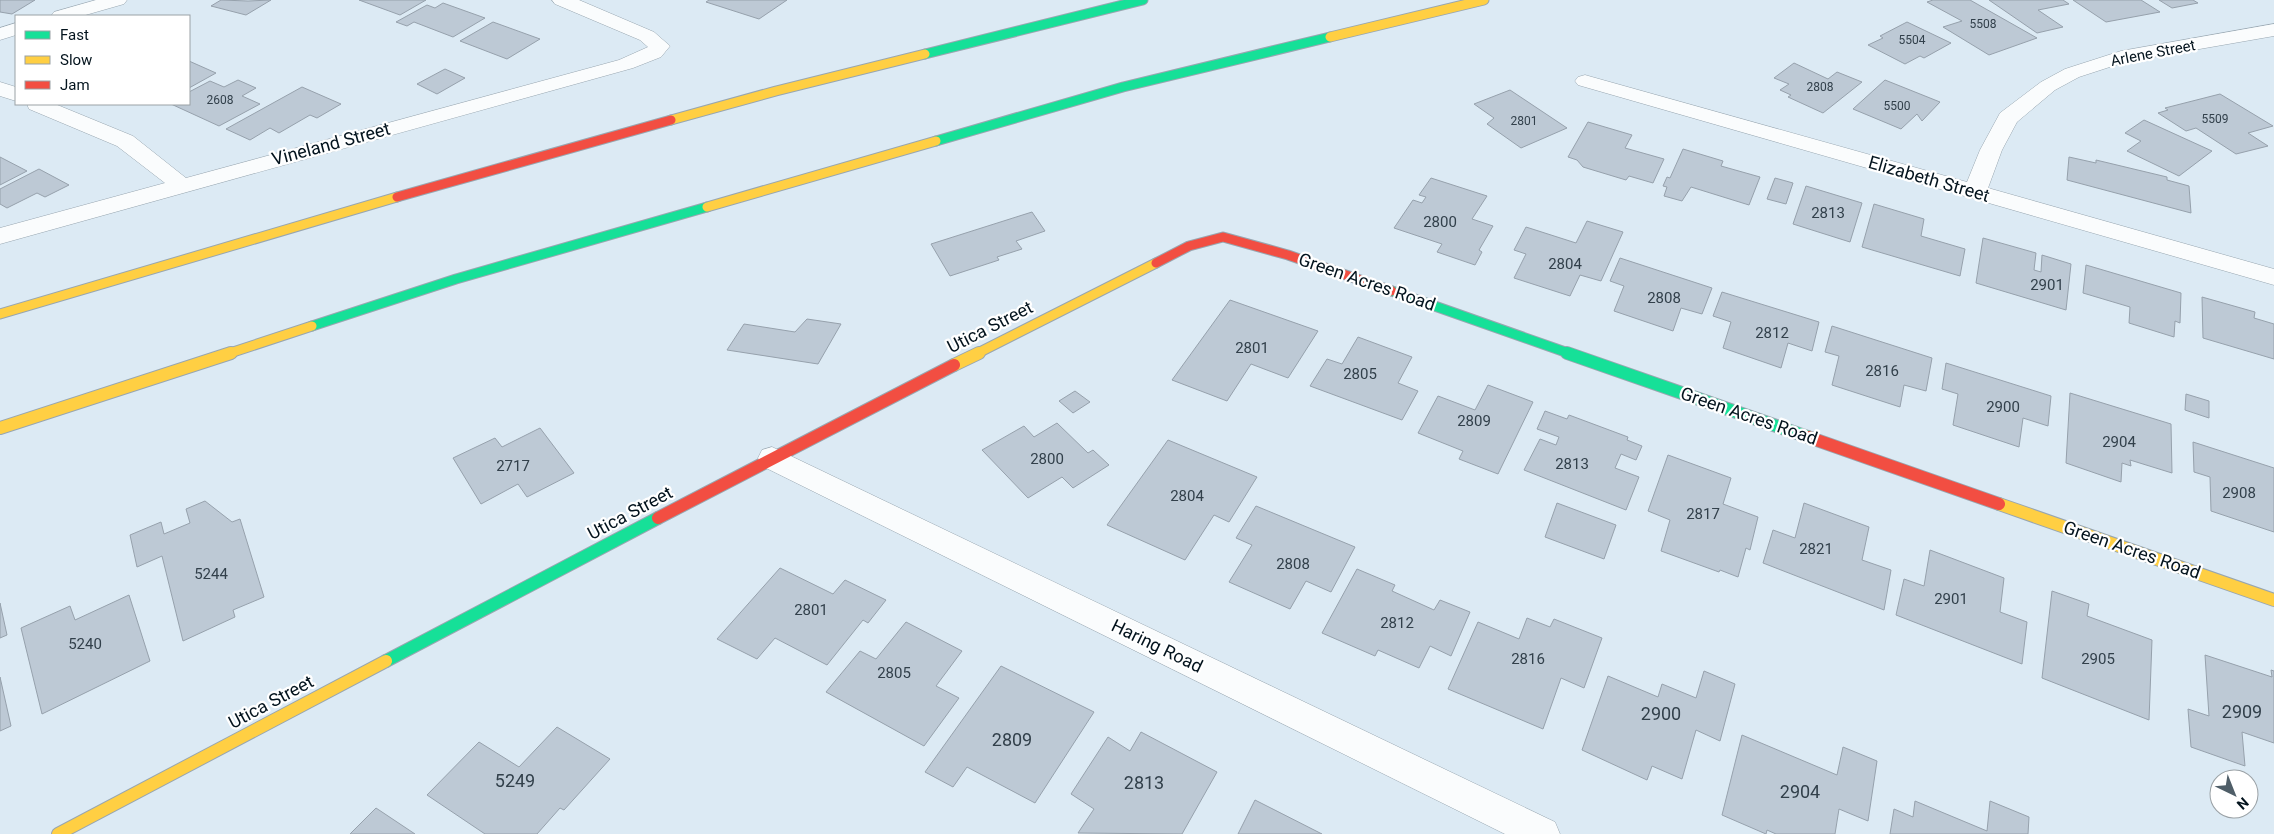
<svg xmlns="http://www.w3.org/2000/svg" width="2274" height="834" viewBox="0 0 2274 834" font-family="Roboto,sans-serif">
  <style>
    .building { fill: #bdc9d5; stroke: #96a1ac }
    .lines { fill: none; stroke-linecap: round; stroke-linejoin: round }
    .street-casing { stroke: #98a6b0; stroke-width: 1 }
    .fast-far1-casing { stroke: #98a6b0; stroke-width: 11 }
    .fast-casing { stroke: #98a6b0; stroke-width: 14 }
    .slow-far1-casing { stroke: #98a6b0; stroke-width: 11 }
    .slow-casing { stroke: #98a6b0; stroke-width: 14 }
    .jam-far1-casing { stroke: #98a6b0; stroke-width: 11 }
    .jam-casing { stroke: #98a6b0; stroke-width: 14 }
    .street { fill: #fafcfd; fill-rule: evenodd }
    .fast-far1 { stroke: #16e098; stroke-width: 9 }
    .fast { stroke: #16e098; stroke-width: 12 }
    .slow-far1 { stroke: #ffcf43; stroke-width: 9 }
    .slow { stroke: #ffcf43; stroke-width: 12 }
    .jam-far1 { stroke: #f24e42; stroke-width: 9 }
    .jam { stroke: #f24e42; stroke-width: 12 }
    .labels { text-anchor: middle; stroke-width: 4.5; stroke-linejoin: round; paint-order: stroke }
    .far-number-label { font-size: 12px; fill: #32404b }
    .far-street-label { font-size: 15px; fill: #03131d; stroke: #fff }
    .number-label { font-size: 15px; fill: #32404b }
    .street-label { font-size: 18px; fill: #03131d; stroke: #fff }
    .near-number-label { font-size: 18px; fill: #32404b }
  </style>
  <rect width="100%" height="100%" fill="#dceaf4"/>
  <g class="building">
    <polygon points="0,0 35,0 12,14 0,12"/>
    <polygon points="221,0 248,1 271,0 246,15 211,6"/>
    <polygon points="359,0 426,0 400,15"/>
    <polygon points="709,0 787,0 759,19 706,2"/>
    <polygon points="1933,0 1970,0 2037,38 1989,55 1943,27 1962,21 1927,2"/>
    <polygon points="1989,0 2063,0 2069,4 2038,10 2063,27 2037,33"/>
    <polygon points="2073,0 2141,0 2160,12 2106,22"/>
    <polygon points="2159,0 2193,0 2198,3 2172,8"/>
    <polygon points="443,3 485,18 453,37 414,22 407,26 396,22 427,5 435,8"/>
    <polygon points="493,22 540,39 507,59 460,41"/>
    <polygon points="1907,22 1951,43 1924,58 1920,56 1905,64 1868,45 1883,38 1880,36"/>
    <polygon points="189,61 216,73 189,88"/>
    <polygon points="1794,63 1828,79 1837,72 1862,82 1823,113 1788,97 1791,95 1780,90 1789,84 1774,78"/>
    <polygon points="445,69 465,78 437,94 417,84"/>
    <polygon points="238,80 256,88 242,96 260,104 219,126 171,104 189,104 189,92 210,81 224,87"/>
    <polygon points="1885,80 1940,102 1922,121 1917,114 1901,129 1853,109"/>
    <polygon points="302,87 341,104 317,118 310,115 279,133 270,128 250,140 226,129"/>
    <polygon points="1510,90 1567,128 1521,148 1487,124 1494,118 1474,104"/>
    <polygon points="2220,94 2273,126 2248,133 2268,146 2236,154 2196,128 2186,131 2158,113 2168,110 2165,108"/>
    <polygon points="2144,120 2212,151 2179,176 2127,151 2141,141 2125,133"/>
    <polygon points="1588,122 1632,135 1625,148 1664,159 1653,183 1629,176 1626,180 1583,167 1577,160 1568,157"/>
    <polygon points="1683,149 1723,161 1721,166 1760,177 1749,205 1691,187 1682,201 1664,196 1667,187 1663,186 1667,177 1670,178"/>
    <polygon points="0,157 27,171 0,185"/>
    <polygon points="2069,157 2096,163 2096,160 2167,177 2167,180 2189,186 2191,213 2067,180"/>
    <polygon points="39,169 69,185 45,197 37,193 7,208 0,204 0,189"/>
    <polygon points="1431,178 1487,196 1472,219 1493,226 1479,250 1482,252 1475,265 1437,252 1442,244 1394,228 1413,200 1422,203 1426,197 1419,195"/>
    <polygon points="1775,178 1793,183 1786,204 1767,199"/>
    <polygon points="1806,186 1862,203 1850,242 1793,224"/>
    <polygon points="1874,204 1924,219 1921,236 1965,249 1960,276 1862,247"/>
    <polygon points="1032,212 1045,231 1016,241 1022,249 997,257 999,260 950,276 931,244"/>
    <polygon points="1587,221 1623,232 1601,281 1580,275 1570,296 1514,278 1526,254 1514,250 1526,227 1576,243"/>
    <polygon points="1983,238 2036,253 2034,270 2041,272 2042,255 2071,264 2066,310 1976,283"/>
    <polygon points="1620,258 1712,288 1702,314 1681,308 1673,331 1614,311 1624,286 1610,281"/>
    <polygon points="2086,265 2181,293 2180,323 2175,321 2174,337 2129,323 2130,307 2083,293"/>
    <polygon points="1722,292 1819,322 1812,351 1788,343 1781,368 1723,348 1731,322 1713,316"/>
    <polygon points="2202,297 2255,312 2254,318 2274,324 2274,359 2203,338"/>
    <polygon points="1230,300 1318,331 1288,378 1251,364 1227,401 1172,380"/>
    <polygon points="807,319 841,324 818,364 727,350 744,324 795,332"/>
    <polygon points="1832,326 1932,358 1926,391 1904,385 1900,407 1832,385 1839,356 1825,352"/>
    <polygon points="1358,337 1412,357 1398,383 1418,391 1402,420 1310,386 1327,359 1342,364"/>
    <polygon points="1946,363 2051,396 2048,426 2023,418 2019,447 1953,425 1958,394 1942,389"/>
    <polygon points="1488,385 1533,402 1498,474 1459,459 1463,451 1418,433 1438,396 1475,410"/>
    <polygon points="1075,391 1090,402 1073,413 1059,401"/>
    <polygon points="2070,393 2171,424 2172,473 2130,460 2131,466 2122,463 2121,482 2066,463"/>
    <polygon points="2186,394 2209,401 2209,418 2185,410"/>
    <polygon points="1545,411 1567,419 1569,415 1628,437 1627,440 1642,446 1636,460 1621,454 1615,468 1639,477 1626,510 1524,470 1540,439 1556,445 1559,437 1537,429"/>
    <polygon points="1057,423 1088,453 1093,450 1109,465 1073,488 1062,477 1028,498 982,450 1024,426 1034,437"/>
    <polygon points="540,428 574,473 527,497 518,484 481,504 453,458 495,438 502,447"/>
    <polygon points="1168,440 1257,477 1229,522 1214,515 1185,560 1107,525"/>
    <polygon points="2193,442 2274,468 2274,532 2211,511 2210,477 2194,472"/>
    <polygon points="1668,455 1731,478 1723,504 1758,517 1750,550 1746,548 1738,577 1720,570 1719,572 1661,551 1670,520 1648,511"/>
    <polygon points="205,501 232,522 240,519 264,597 233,610 235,617 183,641 162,556 137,567 130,535 161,522 164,534 190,523 186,509"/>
    <polygon points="1557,503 1616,525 1604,559 1545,537"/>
    <polygon points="1804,503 1869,527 1862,560 1891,570 1884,610 1763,563 1773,530 1795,538"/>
    <polygon points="1256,506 1355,547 1331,592 1306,581 1290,609 1229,582 1252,545 1236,538"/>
    <polygon points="1930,550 2004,578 2000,612 2027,622 2022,664 1896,615 1904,579 1924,586"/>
    <polygon points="780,568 833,594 845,580 886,600 868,623 863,620 827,665 775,638 757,659 717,639"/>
    <polygon points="1357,569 1395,585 1392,591 1434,610 1440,600 1470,612 1451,656 1430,646 1419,668 1378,650 1375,656 1322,633"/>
    <polygon points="2052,591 2089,604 2087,616 2152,640 2149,720 2042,678"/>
    <polygon points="129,595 150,661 42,714 21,628 70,606 75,620"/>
    <polygon points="0,603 7,635 0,638"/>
    <polygon points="1527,618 1550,627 1554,619 1602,638 1584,688 1561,678 1543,729 1448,689 1478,622 1519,639"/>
    <polygon points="906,622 962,651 936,686 959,698 924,746 826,692 860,651 876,659"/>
    <polygon points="2205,655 2272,677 2271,670 2274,671 2274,743 2242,732 2245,766 2191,747 2188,709 2209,716"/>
    <polygon points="1001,666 1094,712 1035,803 967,767 953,787 925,772"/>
    <polygon points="1704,671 1735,684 1720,741 1696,730 1682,779 1652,766 1647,780 1582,750 1608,676 1658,697 1662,684 1696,698"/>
    <polygon points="0,677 11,726 0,731"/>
    <polygon points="557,727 610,759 564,810 560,808 537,834 485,834 427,795 479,742 519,767"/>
    <polygon points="1141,732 1217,772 1182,834 1078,833 1094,809 1071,794 1108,737 1130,751"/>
    <polygon points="1742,735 1837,775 1843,747 1877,761 1868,821 1839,809 1835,834 1776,834 1767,830 1766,834 1722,815"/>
    <polygon points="1255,800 1322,834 1238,834"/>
    <polygon points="1915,801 1987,831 1990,801 2029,817 2028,834 1890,834 1894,809 1913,817"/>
    <polygon points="376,808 415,834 350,834"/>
  </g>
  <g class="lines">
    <g class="street-casing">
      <g id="street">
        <polygon points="96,0 127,0 124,4 82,16 51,16 54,12"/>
        <polygon points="552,0 579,0 654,32 670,46 661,57 633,68 0,244 0,228 165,183 117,146 29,109 27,104 55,104 133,136 186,178 619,60 648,47 640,40 555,4"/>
        <polygon points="16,23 16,35 0,40 0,28"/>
        <polygon points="2274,24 2274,36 2125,62 2079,77 2055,90 2017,122 2002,150 1988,188 2274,269 2274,285 1578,85 1575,81 1578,77 1585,75 1592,77 1967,182 1980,150 2000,113 2041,82 2065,69 2121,51"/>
        <polygon points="0,82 16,87 16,101 0,96"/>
        <polygon points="772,447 1555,822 1560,834 1505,834 762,466 758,458 762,450"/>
      </g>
    </g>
    <g class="fast-far1-casing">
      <g id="fast-far1">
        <polyline points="925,54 1143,0"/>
        <polyline points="936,141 1123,87 1330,37"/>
        <polyline points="1392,291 1571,354"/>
        <polyline points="312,326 456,279 707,207"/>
      </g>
    </g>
    <g class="fast-casing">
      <g id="fast">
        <polyline points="1567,353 1808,437"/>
        <polyline points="386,661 658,518"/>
      </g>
    </g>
    <g class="slow-far1-casing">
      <g id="slow-far1">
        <polyline points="1330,37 1484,0"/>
        <polyline points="671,120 776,91 925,54"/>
        <polyline points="707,207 936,141"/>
        <polyline points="0,314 397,197"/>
        <polyline points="227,354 312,326"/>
        <polyline points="976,354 1156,263"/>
      </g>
    </g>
    <g class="slow-casing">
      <g id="slow">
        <polyline points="954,365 979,353"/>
        <polyline points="0,428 231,353"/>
        <polyline points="1999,504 2274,600"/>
        <polyline points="58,834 386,661"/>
      </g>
    </g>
    <g class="jam-far1-casing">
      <g id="jam-far1">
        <polyline points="397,197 671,120"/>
        <polyline points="1156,263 1189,246 1223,237 1288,255 1392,291"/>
      </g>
    </g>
    <g class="jam-casing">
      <g id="jam">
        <polyline points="1808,437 1999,504"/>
        <polyline points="658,518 954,365"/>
      </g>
    </g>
    <use href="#street" class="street"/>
    <use href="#fast-far1" class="fast-far1"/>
    <use href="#fast" class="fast"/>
    <use href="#slow-far1" class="slow-far1"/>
    <use href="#slow" class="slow"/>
    <use href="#jam-far1" class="jam-far1"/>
    <use href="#jam" class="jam"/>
  </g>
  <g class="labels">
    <g class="far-number-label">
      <text x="1983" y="28">5508</text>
      <text x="1912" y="44">5504</text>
      <text x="1820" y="91">2808</text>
      <text x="220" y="104">2608</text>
      <text x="1897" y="110">5500</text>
      <text x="2215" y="123">5509</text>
      <text x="1524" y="125">2801</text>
    </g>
    <g class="far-street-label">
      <text transform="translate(2153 53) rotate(-11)" y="5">Arlene Street</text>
    </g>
    <g class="number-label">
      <text x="1828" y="218">2813</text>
      <text x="1440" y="227">2800</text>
      <text x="1565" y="269">2804</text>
      <text x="2047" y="290">2901</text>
      <text x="1664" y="303">2808</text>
      <text x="1772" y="338">2812</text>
      <text x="1252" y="353">2801</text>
      <text x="1882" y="376">2816</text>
      <text x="1360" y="379">2805</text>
      <text x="2003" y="412">2900</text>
      <text x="1474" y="426">2809</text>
      <text x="2119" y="447">2904</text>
      <text x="1047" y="464">2800</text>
      <text x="1572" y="469">2813</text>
      <text x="513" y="471">2717</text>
      <text x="2239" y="498">2908</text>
      <text x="1187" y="501">2804</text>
      <text x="1703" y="519">2817</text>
      <text x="1816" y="554">2821</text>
      <text x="1293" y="569">2808</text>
      <text x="211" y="579">5244</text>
      <text x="1951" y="604">2901</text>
      <text x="811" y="615">2801</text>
      <text x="1397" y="628">2812</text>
      <text x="85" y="649">5240</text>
      <text x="1528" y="664">2816</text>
      <text x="2098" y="664">2905</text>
      <text x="894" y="678">2805</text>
    </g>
    <g class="street-label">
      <text transform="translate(331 144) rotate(-15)" y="6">Vineland Street</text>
      <text transform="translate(1929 179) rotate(16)" y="6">Elizabeth Street</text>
      <text transform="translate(1367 282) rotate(19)" y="6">Green Acres Road</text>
      <text transform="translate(990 327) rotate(-27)" y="6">Utica Street</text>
      <text transform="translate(1749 416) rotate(19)" y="6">Green Acres Road</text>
      <text transform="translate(630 513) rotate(-28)" y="6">Utica Street</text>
      <text transform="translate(2132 550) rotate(19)" y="6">Green Acres Road</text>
      <text transform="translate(1157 646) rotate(26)" y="6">Haring Road</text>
      <text transform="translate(271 702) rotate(-28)" y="6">Utica Street</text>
    </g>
    <g class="near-number-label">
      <text x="2242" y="718">2909</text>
      <text x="1661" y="720">2900</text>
      <text x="1012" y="746">2809</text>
      <text x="515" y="787">5249</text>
      <text x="1144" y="789">2813</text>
      <text x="1800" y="798">2904</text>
    </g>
  </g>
  <rect x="15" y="15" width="175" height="90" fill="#ffffff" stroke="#9aa1a5"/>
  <rect x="25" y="31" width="25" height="8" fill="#16e098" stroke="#9aa1a5"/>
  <text x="60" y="40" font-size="15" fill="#03131d">Fast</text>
  <rect x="25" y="56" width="25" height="8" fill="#ffcf43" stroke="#9aa1a5"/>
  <text x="60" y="65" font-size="15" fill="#03131d">Slow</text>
  <rect x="25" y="81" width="25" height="8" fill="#f24e42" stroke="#9aa1a5"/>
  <text x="60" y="90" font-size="15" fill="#03131d">Jam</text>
  <g transform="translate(2234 794) rotate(137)"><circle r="24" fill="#ffffff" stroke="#9aa1a5"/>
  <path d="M0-4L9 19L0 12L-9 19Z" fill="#4f5e68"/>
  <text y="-8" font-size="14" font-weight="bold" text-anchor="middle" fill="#03131d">N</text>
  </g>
</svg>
